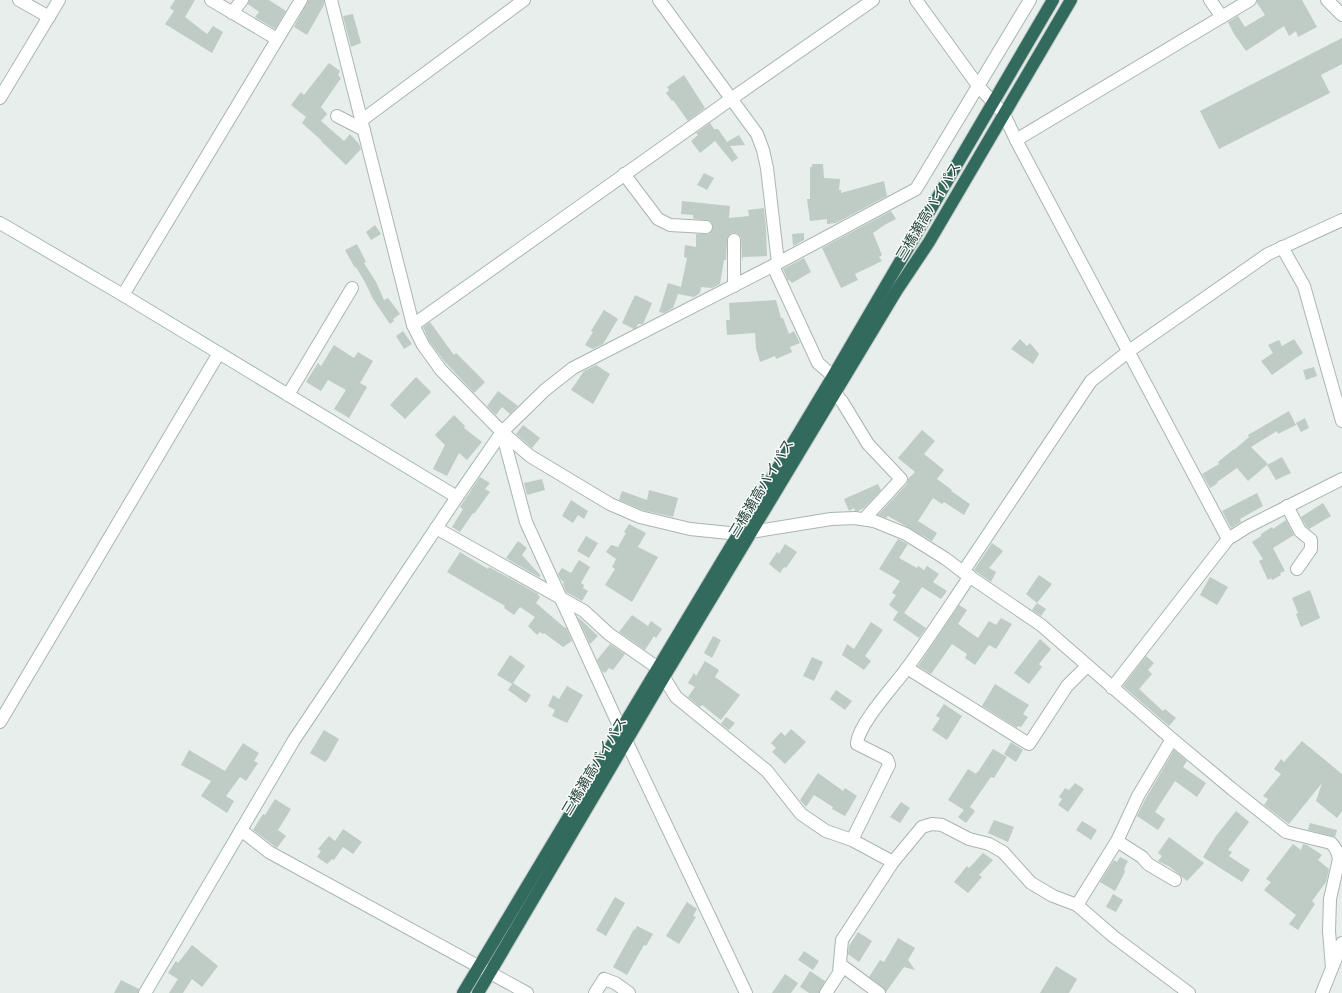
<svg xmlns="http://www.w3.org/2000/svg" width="1342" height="993" viewBox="0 0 1342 993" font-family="'Alegreya Sans','Noto Sans JP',sans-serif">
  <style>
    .building { fill: #bfccc6 }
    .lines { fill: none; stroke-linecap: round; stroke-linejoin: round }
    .street-casing { stroke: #a9b6b2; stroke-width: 14 }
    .secondary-casing { stroke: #a5b9b2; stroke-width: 14 }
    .highway-casing { stroke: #c2cac7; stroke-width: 14 }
    .street { stroke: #fff; stroke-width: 12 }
    .secondary { stroke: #fff; stroke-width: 12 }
    .highway { stroke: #336a5e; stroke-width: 12 }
    .labels { text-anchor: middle; stroke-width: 3; stroke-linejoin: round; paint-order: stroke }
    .street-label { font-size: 14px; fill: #264038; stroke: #f7fbf9 }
  </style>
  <rect width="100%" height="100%" fill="#e7eeeb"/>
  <g class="building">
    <polygon points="175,0 195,0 185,17 207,34 213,26 223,32 212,53 165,24 174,11 170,8"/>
    <polygon points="249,0 269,0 286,11 275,29 255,17 259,12 248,4"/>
    <polygon points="308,0 324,0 324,5 307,35 294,27"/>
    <polygon points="1257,0 1302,0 1317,27 1298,37 1296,31 1289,36 1284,26 1246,51 1234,34 1228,22 1238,16 1245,27 1265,15 1257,3"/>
    <polygon points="353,14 361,43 351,47 343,16"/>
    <polygon points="1342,38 1342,64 1321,75 1330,93 1219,149 1200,111"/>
    <polygon points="329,63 340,71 338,75 341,78 321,107 327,114 321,121 344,141 350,134 359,144 361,149 346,165 321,141 322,141 302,123 306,117 291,105 301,92 304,95"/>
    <polygon points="684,75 705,108 688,121 673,100 672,101 666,93 669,90 667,87"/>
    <polygon points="710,123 714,129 718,129 727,142 739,135 745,145 730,146 738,158 732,162 715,141 700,153 691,141 698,135 696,133"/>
    <polygon points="812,164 823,164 824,178 840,179 839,190 841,190 841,193 884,181 887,196 836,223 827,224 827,219 810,221 807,199 810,199 810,167 812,167"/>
    <polygon points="704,173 714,178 707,190 697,185"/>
    <polygon points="682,201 730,206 729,218 749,216 748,210 764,208 766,228 767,256 743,257 742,261 741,237 737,233 731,233 727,240 726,260 724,260 720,284 712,288 701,287 700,293 694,297 678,294 673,308 664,313 659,312 668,283 681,287 687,258 684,257 685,245 696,247 696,234 709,234 713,228 712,223 710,221 696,219 693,218 693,215 681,214"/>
    <polygon points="891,211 896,219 886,224 873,233 882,255 879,257 882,261 855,274 858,280 841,288 822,248"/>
    <polygon points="375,225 381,234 371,240 366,232"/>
    <polygon points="804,233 804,240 793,246 792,234"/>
    <polygon points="357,244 366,262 364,263 376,282 384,300 388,298 400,314 393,319 394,321 390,324 373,299 366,284 356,267 355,268 345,250"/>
    <polygon points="804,258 811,272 792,283 789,280 788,281 783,269"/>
    <polygon points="635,295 652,303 643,324 638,324 637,327 634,329 622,323"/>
    <polygon points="776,300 781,318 783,318 789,334 794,331 800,343 790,347 792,352 776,359 775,356 760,362 756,348 755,333 727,335 726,320 730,320 729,303"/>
    <polygon points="604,310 618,319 603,344 593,349 585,345 593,332 591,331"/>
    <polygon points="430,322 454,355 456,353 485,382 474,393 445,362 429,341 423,327"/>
    <polygon points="403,331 412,344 404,349 396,336"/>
    <polygon points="1020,339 1027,346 1030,343 1039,354 1033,364 1011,349"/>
    <polygon points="1294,339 1303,353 1272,375 1261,361 1273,353 1268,345 1279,340 1282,346"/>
    <polygon points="334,345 354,358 358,352 373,361 360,383 367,387 349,418 334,409 346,390 328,380 321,391 306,382 318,363 321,366"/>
    <polygon points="596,365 610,374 593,404 571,390 584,371"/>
    <polygon points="1314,367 1317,376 1306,380 1303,370"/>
    <polygon points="416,377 431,392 405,419 390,405"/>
    <polygon points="498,391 518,406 510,414 502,407 496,415 487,406"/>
    <polygon points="1289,411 1296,425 1278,434 1277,431 1251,447 1268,464 1248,481 1237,468 1217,482 1218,483 1210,488 1202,474 1219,464 1218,462 1234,449 1234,450 1249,437 1248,435"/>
    <polygon points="454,415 465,426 464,428 482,442 467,460 459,453 447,476 433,469 445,445 435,435"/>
    <polygon points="1305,418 1309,428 1301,432 1296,423"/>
    <polygon points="523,425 540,438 532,448 516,434"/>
    <polygon points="922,430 935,441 924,454 944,470 937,479 952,490 951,491 970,504 964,515 944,502 942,504 933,498 918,521 937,533 932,541 888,516 886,518 878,515 907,484 908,479 915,472 898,458"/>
    <polygon points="1282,457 1291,473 1276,480 1267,465"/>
    <polygon points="480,477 490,483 485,489 490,492 474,514 473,513 460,532 452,527 463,509 460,507"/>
    <polygon points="542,479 545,490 527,495 524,483"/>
    <polygon points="878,484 881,490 864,508 858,511 855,511 854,508 849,511 844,499"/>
    <polygon points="649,490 678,498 673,517 642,510 619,500 622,491 647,500"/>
    <polygon points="1257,493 1263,506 1240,519 1241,522 1231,528 1222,511"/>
    <polygon points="571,500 588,511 584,519 578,515 573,523 562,516"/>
    <polygon points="1323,503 1331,516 1309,529 1306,526 1301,517"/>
    <polygon points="1286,520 1294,535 1273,548 1285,571 1280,573 1281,575 1272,580 1271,578 1268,580 1259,561 1263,559 1252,542 1261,536 1261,534 1272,527 1273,529"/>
    <polygon points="629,524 646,533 638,547 658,557 632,602 605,585 615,569 612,567 616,559 606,552 611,545 618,547 626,533 624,532"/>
    <polygon points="586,536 598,543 589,558 577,551"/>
    <polygon points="898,539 908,544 899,558 917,568 918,566 924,570 927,566 939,574 933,582 947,591 941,599 922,587 904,613 926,628 919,638 893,620 898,612 889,605 896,595 892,593 900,581 879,569"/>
    <polygon points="518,541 527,548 522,555 541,576 539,577 506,558"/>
    <polygon points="992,543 1003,551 989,568 996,572 991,582 974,570"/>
    <polygon points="785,544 797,552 786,568 784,567 780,573 769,564 777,552 779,554"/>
    <polygon points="460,552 488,569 489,567 538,594 538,595 540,597 536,603 565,628 566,627 572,641 563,647 544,633 543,634 540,632 537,635 528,626 535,617 520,607 514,615 504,608 505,606 447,572"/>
    <polygon points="579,560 590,567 581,583 584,585 583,588 588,591 582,601 566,592 563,584 564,582 561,580 558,574 562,568 571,573"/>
    <polygon points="1039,575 1052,584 1037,603 1026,594"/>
    <polygon points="1210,577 1228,587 1217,605 1200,595"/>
    <polygon points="1310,590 1320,618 1301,627 1296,614 1298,613 1292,598"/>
    <polygon points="1037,603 1046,609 1041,616 1032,610"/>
    <polygon points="959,605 967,610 958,624 978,638 989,621 996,625 1001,618 1012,624 996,649 989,645 975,665 965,658 967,654 952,644 931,674 918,666"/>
    <polygon points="632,615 648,626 651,621 662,629 656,638 654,636 645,650 619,632"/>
    <polygon points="577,616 598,636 590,644"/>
    <polygon points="871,622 883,630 865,656 871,661 864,670 842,655 847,644 854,649"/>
    <polygon points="713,636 721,640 712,658 704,653"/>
    <polygon points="1040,639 1051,649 1039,664 1042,667 1029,684 1014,673"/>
    <polygon points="610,644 625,654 613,670 609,668 605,673 602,671 597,660"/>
    <polygon points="510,655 525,666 513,683 531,695 526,703 508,690 512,684 497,675"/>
    <polygon points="1146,656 1154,663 1148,670 1152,674 1139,689 1163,711 1165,709 1176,718 1169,726 1123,686"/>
    <polygon points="812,657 823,662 814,681 803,676"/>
    <polygon points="705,661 719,670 715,677 740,695 721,720 702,705 700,707 688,697 695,687 688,683 694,673 696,676"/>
    <polygon points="995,684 1029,705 1023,714 1028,717 1021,727 1018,726 1017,728 982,706"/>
    <polygon points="567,686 583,695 567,723 552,716 555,710 548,706 553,695 559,699"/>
    <polygon points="836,690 852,701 845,710 830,699"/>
    <polygon points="944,704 962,716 947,740 932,730 940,718 936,716"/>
    <polygon points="726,717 735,723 729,730 721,724"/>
    <polygon points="791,729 806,742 785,764 772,752 776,748 771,743 781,732 785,736"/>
    <polygon points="324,730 339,739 328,759 325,762 310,753"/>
    <polygon points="1302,741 1342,774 1342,811 1337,818 1316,801 1322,783 1289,824 1264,805 1268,799 1263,796 1281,774 1274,769 1281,759 1284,762"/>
    <polygon points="1011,742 1023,750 1016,762 1004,754"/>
    <polygon points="243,743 259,753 254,761 258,763 246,781 240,777 226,796 234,801 227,813 201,796 211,781 181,765 189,750 225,771"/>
    <polygon points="993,749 1007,757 994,778 991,777 970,807 975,811 966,823 958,817 964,810 948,800 968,769 976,774 977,772 978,772"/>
    <polygon points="1174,750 1187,761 1183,767 1206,783 1197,797 1175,781 1155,812 1165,819 1158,830 1137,816 1145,800"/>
    <polygon points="818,773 843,791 845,788 857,796 845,816 832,809 833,807 814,795 806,807 800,800"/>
    <polygon points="1075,783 1084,789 1068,812 1058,805 1062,799 1059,797 1065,788 1069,790"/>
    <polygon points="275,799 291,809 278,830 286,836 277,848 253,830 263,814 265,815"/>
    <polygon points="901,802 910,808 900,823 890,817"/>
    <polygon points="1236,811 1249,822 1228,850 1232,852 1229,856 1250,870 1242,882 1203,857 1216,836"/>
    <polygon points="994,820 1014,827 1008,842 988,833"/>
    <polygon points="1082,821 1097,830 1091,840 1076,830"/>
    <polygon points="1310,823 1337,830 1335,837 1308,830"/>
    <polygon points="343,829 362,842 353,854 343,847 334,860 332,859 327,864 317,857 321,851 318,849 329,836 335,841"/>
    <polygon points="1169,837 1204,863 1187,881 1170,867 1158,861 1162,856 1158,853"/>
    <polygon points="1293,844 1301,850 1303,844 1307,845 1322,855 1318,860 1329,869 1326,882 1312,901 1315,904 1298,930 1289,924 1296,915 1264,890 1271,882 1266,879"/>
    <polygon points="983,853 993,860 979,875 982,877 968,893 954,882 967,866 969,868"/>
    <polygon points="1120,857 1128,861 1124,869 1125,872 1115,891 1100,882 1114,860 1117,862"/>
    <polygon points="1113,894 1123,900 1116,912 1106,907"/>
    <polygon points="615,897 625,903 606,936 596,930"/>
    <polygon points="687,902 697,909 693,916 696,917 679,944 666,936"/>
    <polygon points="637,926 653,934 646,946 644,945 627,975 613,967 634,929 635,930"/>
    <polygon points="858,932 872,941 859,962 848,954 849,946"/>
    <polygon points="898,938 915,948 908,960 915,970 904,967 886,992 883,987 869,977 880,960 884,962"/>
    <polygon points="192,945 218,966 202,987 192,979 183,993 169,993 178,979 168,973 176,961 178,963"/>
    <polygon points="804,951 819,961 813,970 798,960"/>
    <polygon points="1056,966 1077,979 1069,993 1040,993"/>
    <polygon points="810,971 825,981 819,993 809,993 800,987"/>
    <polygon points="785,974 798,983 791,993 772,993"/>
    <polygon points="121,980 139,989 138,993 114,993"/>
  </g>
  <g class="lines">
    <g class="street-casing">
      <g id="street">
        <polyline points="19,0 49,17"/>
        <polyline points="211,0 277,39"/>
        <path d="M 331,0 L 413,325 L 423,345 L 441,370 L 502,432 L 530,456 L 610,504 L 640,517 L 690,529 L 739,534 L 831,519 L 855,518 L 874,521 L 906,534 L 946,559 L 963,572 L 1041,625 L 1172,739 L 1232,789 L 1286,832 L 1331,843 C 1336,848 1338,852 1339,859 L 1330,899 L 1329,931 L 1332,968"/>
        <polyline points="659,0 757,134 763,150 767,168 778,263"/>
        <polyline points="916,0 979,87 1004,114 1016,140 1228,539"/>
        <polyline points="1210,0 1222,17"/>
        <polyline points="1327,0 1342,15"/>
        <polyline points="232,13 242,0"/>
        <polyline points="0,98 59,0"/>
        <polyline points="337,116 364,130"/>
        <polyline points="362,120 524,0"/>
        <polyline points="1016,140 1250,0"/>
        <polyline points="624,174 658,219 670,225 706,227"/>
        <polyline points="1282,247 1304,286 1342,421"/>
        <polyline points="773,266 818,363 833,376"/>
        <polyline points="734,286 734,240"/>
        <polyline points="123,295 301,0"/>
        <polyline points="413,325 731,99 873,0"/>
        <polyline points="830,386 843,403 868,444 901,479 864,519"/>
        <polyline points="288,395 352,288"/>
        <polyline points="502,432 545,390 573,368 778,263 916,189 1030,0"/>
        <polyline points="502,432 526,522 621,730 746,993"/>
        <polyline points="1287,506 1300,531 1311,540 1311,549 1297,569"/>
        <polyline points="436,528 584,611 609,634 658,668 676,697 767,771 801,814 826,831 852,840 893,862"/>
        <polyline points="963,572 1091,381 1129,351 1268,254 1342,220"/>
        <polyline points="907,668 1029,744 1067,686 1087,666"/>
        <polyline points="1112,688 1228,539 1247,527 1342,479"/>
        <polyline points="0,722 219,353"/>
        <polyline points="241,830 269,852 527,993"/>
        <path d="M 852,840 L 889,765 L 887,759 L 857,744 C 858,724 895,685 907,668 C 929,638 949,607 970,576"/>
        <polyline points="1117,841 1142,857 1148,864 1175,880"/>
        <polyline points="1077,905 1117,841 1138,796 1172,739"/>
        <polyline points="841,965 879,993"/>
        <polyline points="595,993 604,979 615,983 629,993"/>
        <polyline points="826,993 839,973 842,940 893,862 922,827 932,824 942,825 969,839 989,844 1003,852 1031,883 1053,896 1077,905 1114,937 1189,993"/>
        <polyline points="1322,993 1342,943"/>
      </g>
    </g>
    <g class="secondary-casing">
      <g id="secondary">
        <polyline points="0,223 123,295 457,497"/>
        <polyline points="145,993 294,740 457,497 502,432"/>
      </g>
    </g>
    <g class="highway-casing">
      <g id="highway">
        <polyline points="463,993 833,376 1053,0"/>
        <polyline points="478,993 664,677 897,290 929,242 1071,0"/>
      </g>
    </g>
    <use href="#street" class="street"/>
    <use href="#secondary" class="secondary"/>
    <use href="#highway" class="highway"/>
  </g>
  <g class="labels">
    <g class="street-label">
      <text transform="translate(928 211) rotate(-59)" y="5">三橋瀬高バイパス</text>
      <text transform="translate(761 488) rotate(-59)" y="5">三橋瀬高バイパス</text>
      <text transform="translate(594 766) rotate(-59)" y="5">三橋瀬高バイパス</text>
    </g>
  </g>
</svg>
